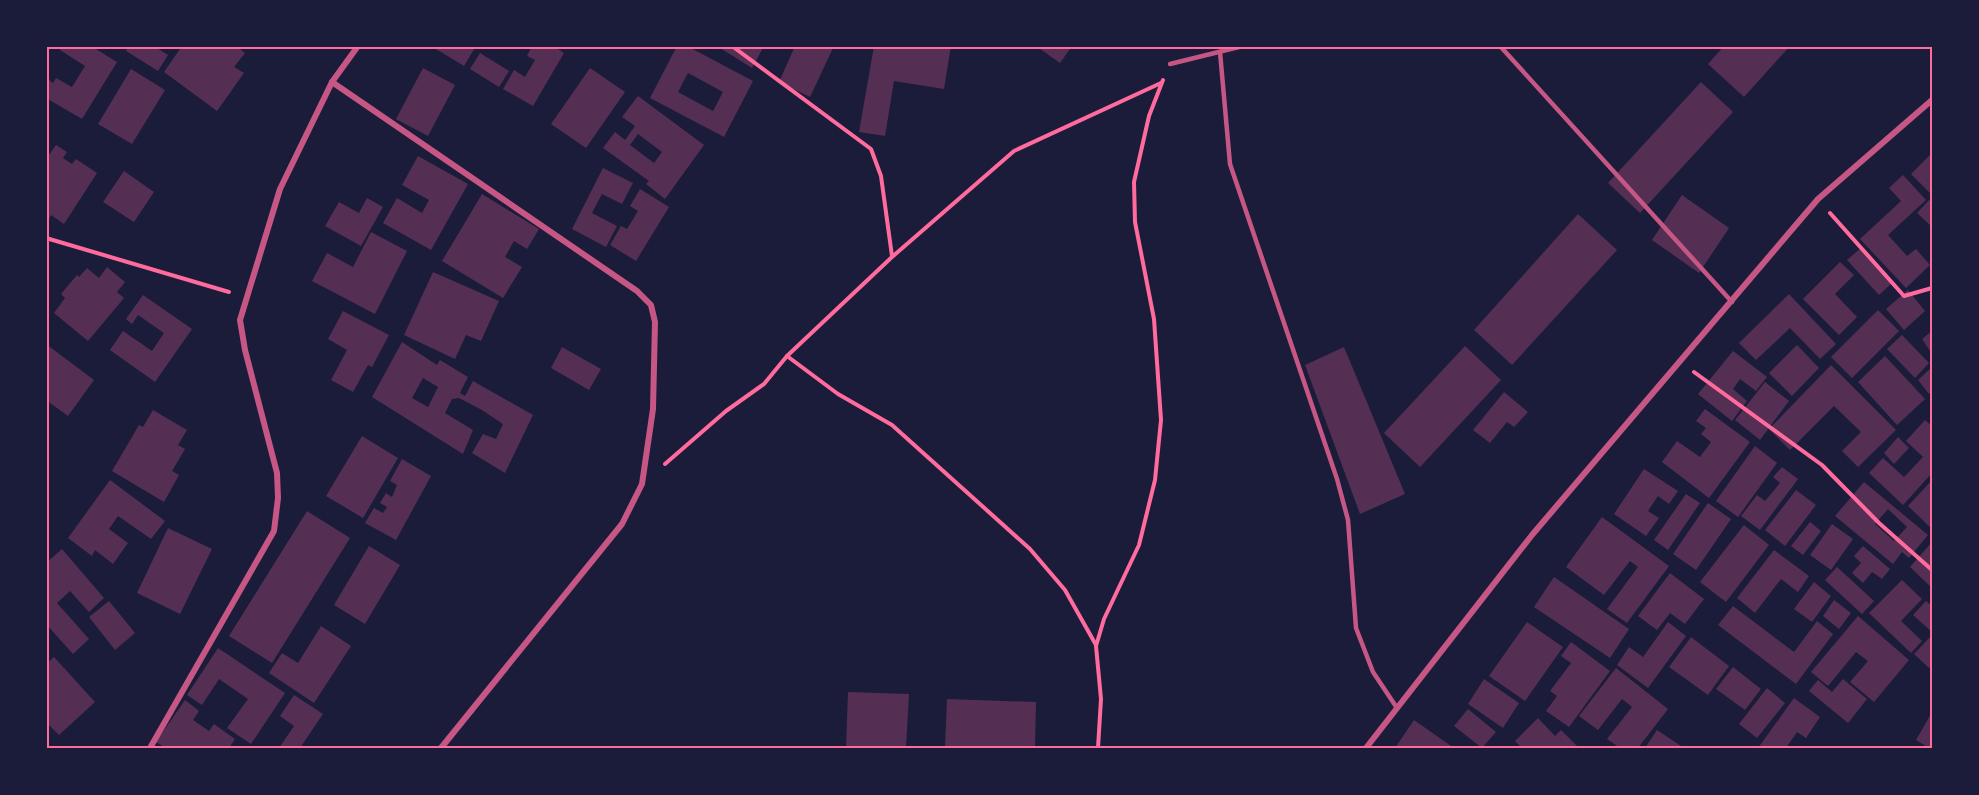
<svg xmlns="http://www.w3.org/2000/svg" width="1979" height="795" viewBox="0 0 1979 795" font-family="'Open Sans',sans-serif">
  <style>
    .building { fill: #542f53; fill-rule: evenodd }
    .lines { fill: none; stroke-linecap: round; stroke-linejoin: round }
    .path { stroke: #ff6b9d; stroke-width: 4 }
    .service { stroke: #c65784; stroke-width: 4.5 }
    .minor { stroke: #c65784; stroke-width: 6 }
    .neatline { fill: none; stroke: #ff6b9d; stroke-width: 2 }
  </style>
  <rect width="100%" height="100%" fill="#1b1b3a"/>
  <g class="building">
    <polygon points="62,46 91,46 117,62 82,119 46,98 46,78 53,83 56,78 72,87 85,66 60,50"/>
    <polygon points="129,46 158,46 157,48 168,55 158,71 126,51"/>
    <polygon points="182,46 236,46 245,53 234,67 244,73 217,111 164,72"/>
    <polygon points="431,46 476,46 464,66"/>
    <polygon points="532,46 553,46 564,53 533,106 503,89 514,70 525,77 535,60 527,56"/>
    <path d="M 677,46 L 687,46 L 753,81 L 724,137 L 650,98 ZM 688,73 L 723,92 L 713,111 L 678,92 Z"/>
    <polygon points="717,46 764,46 752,68"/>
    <polygon points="795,46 834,46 810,97 779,82"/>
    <polygon points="874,46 951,46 944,89 894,81 885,136 859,132"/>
    <polygon points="1036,46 1072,46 1060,63"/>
    <polygon points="1724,46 1790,46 1744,97 1708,64"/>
    <polygon points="480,53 509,71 499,87 470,69"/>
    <polygon points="423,68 455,85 428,136 396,119"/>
    <polygon points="590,68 625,92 586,148 551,124"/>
    <polygon points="131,69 165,90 132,144 98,124"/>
    <polygon points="1701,82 1733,112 1640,213 1608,183"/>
    <path d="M 638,96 L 704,145 L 665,199 L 646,184 L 649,181 L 603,148 L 615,132 L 625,140 L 635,126 L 622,117 ZM 638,134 L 662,152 L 654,163 L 630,145 Z"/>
    <polygon points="56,145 67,152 63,158 72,164 76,159 97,173 64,224 51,215 49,219 46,217 46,159"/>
    <polygon points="1932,153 1932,195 1911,174"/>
    <polygon points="418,156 468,184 431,250 383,223 397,198 422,213 429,200 402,185"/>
    <polygon points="603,168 633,183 622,204 602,194 592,213 617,226 606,247 572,229"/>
    <polygon points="124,171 154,192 134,222 103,202"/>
    <polygon points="1903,175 1926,200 1888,235 1907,256 1916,249 1930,265 1906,288 1860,239 1901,201 1889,188"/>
    <polygon points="640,189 669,207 636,261 610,245 621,226 627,229 638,211 630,206"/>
    <polygon points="482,194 539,229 527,249 514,241 505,257 522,267 503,298 442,261"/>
    <polygon points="1682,195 1729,228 1699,273 1652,240"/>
    <polygon points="367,198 383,207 361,246 325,226 339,202 359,213"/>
    <polygon points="1929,200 1932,203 1932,227 1917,213"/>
    <polygon points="1578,214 1617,250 1512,365 1474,330"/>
    <polygon points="371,232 407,251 375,314 312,281 327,253 353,267"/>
    <polygon points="1861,248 1892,283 1879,295 1847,260"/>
    <polygon points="1840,262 1854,275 1835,294 1857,317 1839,335 1803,299"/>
    <polygon points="107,267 125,282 117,292 124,298 88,341 54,313 65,298 61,294 77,275 79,277 87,268 99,278"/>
    <polygon points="433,272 499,301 481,341 466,335 455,359 404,335"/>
    <polygon points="1908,290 1925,311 1904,330 1886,309"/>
    <polygon points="1789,294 1836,344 1820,359 1790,328 1756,360 1739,343"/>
    <polygon points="143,295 192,329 155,382 110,350 123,331 152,351 164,333 138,315 132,324 126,319"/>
    <polygon points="1878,310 1899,331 1852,378 1831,357"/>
    <polygon points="343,311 389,335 372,367 368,365 353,392 331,380 347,350 328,339"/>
    <polygon points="1932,331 1932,354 1922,339"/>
    <polygon points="1902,335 1929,363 1915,378 1887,349"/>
    <path d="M 402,342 L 437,365 L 440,360 L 468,377 L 460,393 L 465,396 L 473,381 L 533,415 L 505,473 L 472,453 L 483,434 L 496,439 L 503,424 L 482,410 L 459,398 L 452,399 L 445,413 L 473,430 L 463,454 L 372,397 ZM 423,378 L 438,387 L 428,407 L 412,398 Z"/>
    <polygon points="46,344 94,380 68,416 46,400"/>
    <polygon points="1797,345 1819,368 1792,396 1769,373"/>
    <polygon points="1465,346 1501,380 1420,467 1384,433"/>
    <polygon points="562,347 601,369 589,390 551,368"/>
    <polygon points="1344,347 1405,494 1360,514 1305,365"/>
    <polygon points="1733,351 1767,377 1756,391 1740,379 1733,389 1747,401 1732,421 1698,394"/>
    <polygon points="1885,356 1925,399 1897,425 1858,382"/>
    <polygon points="1831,365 1896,430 1858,467 1842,451 1861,432 1834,406 1790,450 1769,429"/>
    <polygon points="1932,367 1932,390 1929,394 1918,380"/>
    <polygon points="1765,382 1789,401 1760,440 1735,420"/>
    <polygon points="1504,392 1528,412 1514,427 1507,422 1490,443 1473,430"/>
    <polygon points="1705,409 1750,442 1709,498 1662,462 1677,441 1700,457 1711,442 1701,434 1706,428 1696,421"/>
    <polygon points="153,410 187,430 178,445 185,449 172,471 179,475 164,502 112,471 139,425 143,427"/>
    <polygon points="1925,420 1932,426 1932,473 1903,505 1869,473 1883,458 1904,477 1923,457 1906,441"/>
    <polygon points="362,436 398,458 363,518 326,496"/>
    <polygon points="1898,437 1909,448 1894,464 1884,453"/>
    <polygon points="1755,446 1777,463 1738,517 1716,501"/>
    <polygon points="402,459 431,476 396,540 365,523 374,508 383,513 387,507 380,503 386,493 392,497 397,485 390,481"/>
    <polygon points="1782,467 1798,479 1760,530 1741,516 1757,495 1765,501 1780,483 1773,477"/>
    <polygon points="1644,469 1678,491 1669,504 1658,496 1648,511 1659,518 1646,536 1614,514"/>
    <polygon points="110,480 165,521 151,539 118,516 109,529 128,543 113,564 95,550 92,556 68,538"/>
    <polygon points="1932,480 1932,529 1908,506"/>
    <path d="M 1864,482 L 1928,535 L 1909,558 L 1902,552 L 1893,564 L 1835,516 ZM 1888,509 L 1907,527 L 1894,541 L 1875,524 Z"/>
    <polygon points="1796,490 1816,505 1785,546 1765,530"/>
    <polygon points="1686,494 1700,503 1668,550 1654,540"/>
    <polygon points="1708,503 1731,519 1696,570 1673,554"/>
    <polygon points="307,511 350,538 272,663 229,636"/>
    <polygon points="1602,517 1669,566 1627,623 1607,609 1638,567 1630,561 1604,595 1566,567"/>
    <polygon points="1810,522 1821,531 1803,555 1791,546"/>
    <polygon points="1832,524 1853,539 1831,570 1810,555"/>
    <polygon points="1744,525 1769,545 1726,602 1700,582"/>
    <polygon points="168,528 212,549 180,614 137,593"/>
    <polygon points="1932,542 1932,588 1910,567"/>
    <polygon points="369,546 400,565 365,624 334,605"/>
    <polygon points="1863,546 1890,569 1882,579 1872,572 1863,583 1852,573 1861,563 1854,556"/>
    <polygon points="62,549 104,598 89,612 70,591 57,603 89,639 73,654 46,624 46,563"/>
    <polygon points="1774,550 1809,576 1798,592 1781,579 1755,613 1737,598"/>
    <polygon points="1837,567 1874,601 1862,614 1825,580"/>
    <polygon points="1670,573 1704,599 1685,624 1670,613 1657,630 1638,616"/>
    <polygon points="1554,577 1629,629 1610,658 1534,607"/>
    <polygon points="1902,580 1922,599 1901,621 1922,641 1911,653 1869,613"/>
    <polygon points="1814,582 1831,596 1812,622 1794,609"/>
    <polygon points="1834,600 1851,613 1839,629 1823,616"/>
    <polygon points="109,601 135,633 115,650 89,617"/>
    <polygon points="1926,601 1932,606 1932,632 1913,615"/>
    <polygon points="1733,606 1794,652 1817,621 1833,634 1796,684 1718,625"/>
    <polygon points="1858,616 1909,660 1874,702 1850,682 1868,661 1856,652 1828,686 1811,672"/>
    <polygon points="1527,622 1563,647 1525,701 1489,676"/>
    <polygon points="1668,622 1686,636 1648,688 1617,665 1629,647 1643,657"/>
    <polygon points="321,626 351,646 314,703 269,673 282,653 298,663"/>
    <polygon points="1932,635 1932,664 1929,668 1914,654"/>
    <polygon points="1691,637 1729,666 1708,695 1669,667"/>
    <polygon points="1571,642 1610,671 1569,727 1546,711 1557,696 1550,691 1571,663 1561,656"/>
    <polygon points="218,648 285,693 251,744 227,728 248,699 219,679 202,705 187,695"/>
    <polygon points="54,657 95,702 59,735 46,722 46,664"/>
    <polygon points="1733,667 1761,689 1745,710 1716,689"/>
    <polygon points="1616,668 1668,709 1638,748 1620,748 1607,739 1632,707 1622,699 1598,730 1579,716"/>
    <polygon points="1484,679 1519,703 1503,728 1468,704"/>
    <polygon points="1843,679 1867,699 1848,723 1809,691 1818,680 1832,692"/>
    <polygon points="1767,688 1785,703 1757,738 1739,724"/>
    <polygon points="848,692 909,694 906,748 846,748"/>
    <polygon points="294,695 323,714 300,748 279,748 294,726 280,716"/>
    <polygon points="1794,698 1820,717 1806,738 1797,732 1786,748 1758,748"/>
    <polygon points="947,699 1036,702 1035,748 945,748"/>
    <polygon points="185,700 199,711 193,720 209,731 214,724 235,739 229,748 166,748 156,742"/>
    <polygon points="1468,709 1496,732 1482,748 1454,726"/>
    <polygon points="1932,712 1932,748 1929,748 1916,740"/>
    <polygon points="1538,718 1555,736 1561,730 1579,748 1522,748 1515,741"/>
    <polygon points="1414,720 1454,748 1395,748"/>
    <polygon points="1657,730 1684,748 1645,748"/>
  </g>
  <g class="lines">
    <g class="path">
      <polyline points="732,46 871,149 881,176 892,256"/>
      <polyline points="1830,213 1904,296 1932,288"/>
      <polyline points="46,238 229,292"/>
      <polyline points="787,356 838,394 892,425 1030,549 1065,590 1096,645"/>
      <polyline points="1694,372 1822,465 1879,523 1932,570"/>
      <polyline points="665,464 726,411 764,384 787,356 892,257 1014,151 1161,83"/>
      <polyline points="1098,748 1101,699 1096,646 1104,619 1139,545 1155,480 1161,420 1154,319 1135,222 1134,182 1149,116 1163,80"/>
    </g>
    <g class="service">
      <polyline points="1500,46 1732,302"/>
      <polyline points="1220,52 1230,164 1337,479 1348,520 1356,628 1373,672 1397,708"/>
      <polyline points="1170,64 1243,46"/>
    </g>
    <g class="minor">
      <polyline points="332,82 637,291 651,305 655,322 653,409 642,484 622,524 441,748"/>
      <polyline points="150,748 274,531 278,498 277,473 245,350 240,320 280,189 332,82 358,46"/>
      <polyline points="1366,748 1532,535 1818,199 1932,100"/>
    </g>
  </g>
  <rect width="1979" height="795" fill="none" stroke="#1b1b3a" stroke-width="96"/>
  <rect x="48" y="48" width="1883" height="699" class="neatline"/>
</svg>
